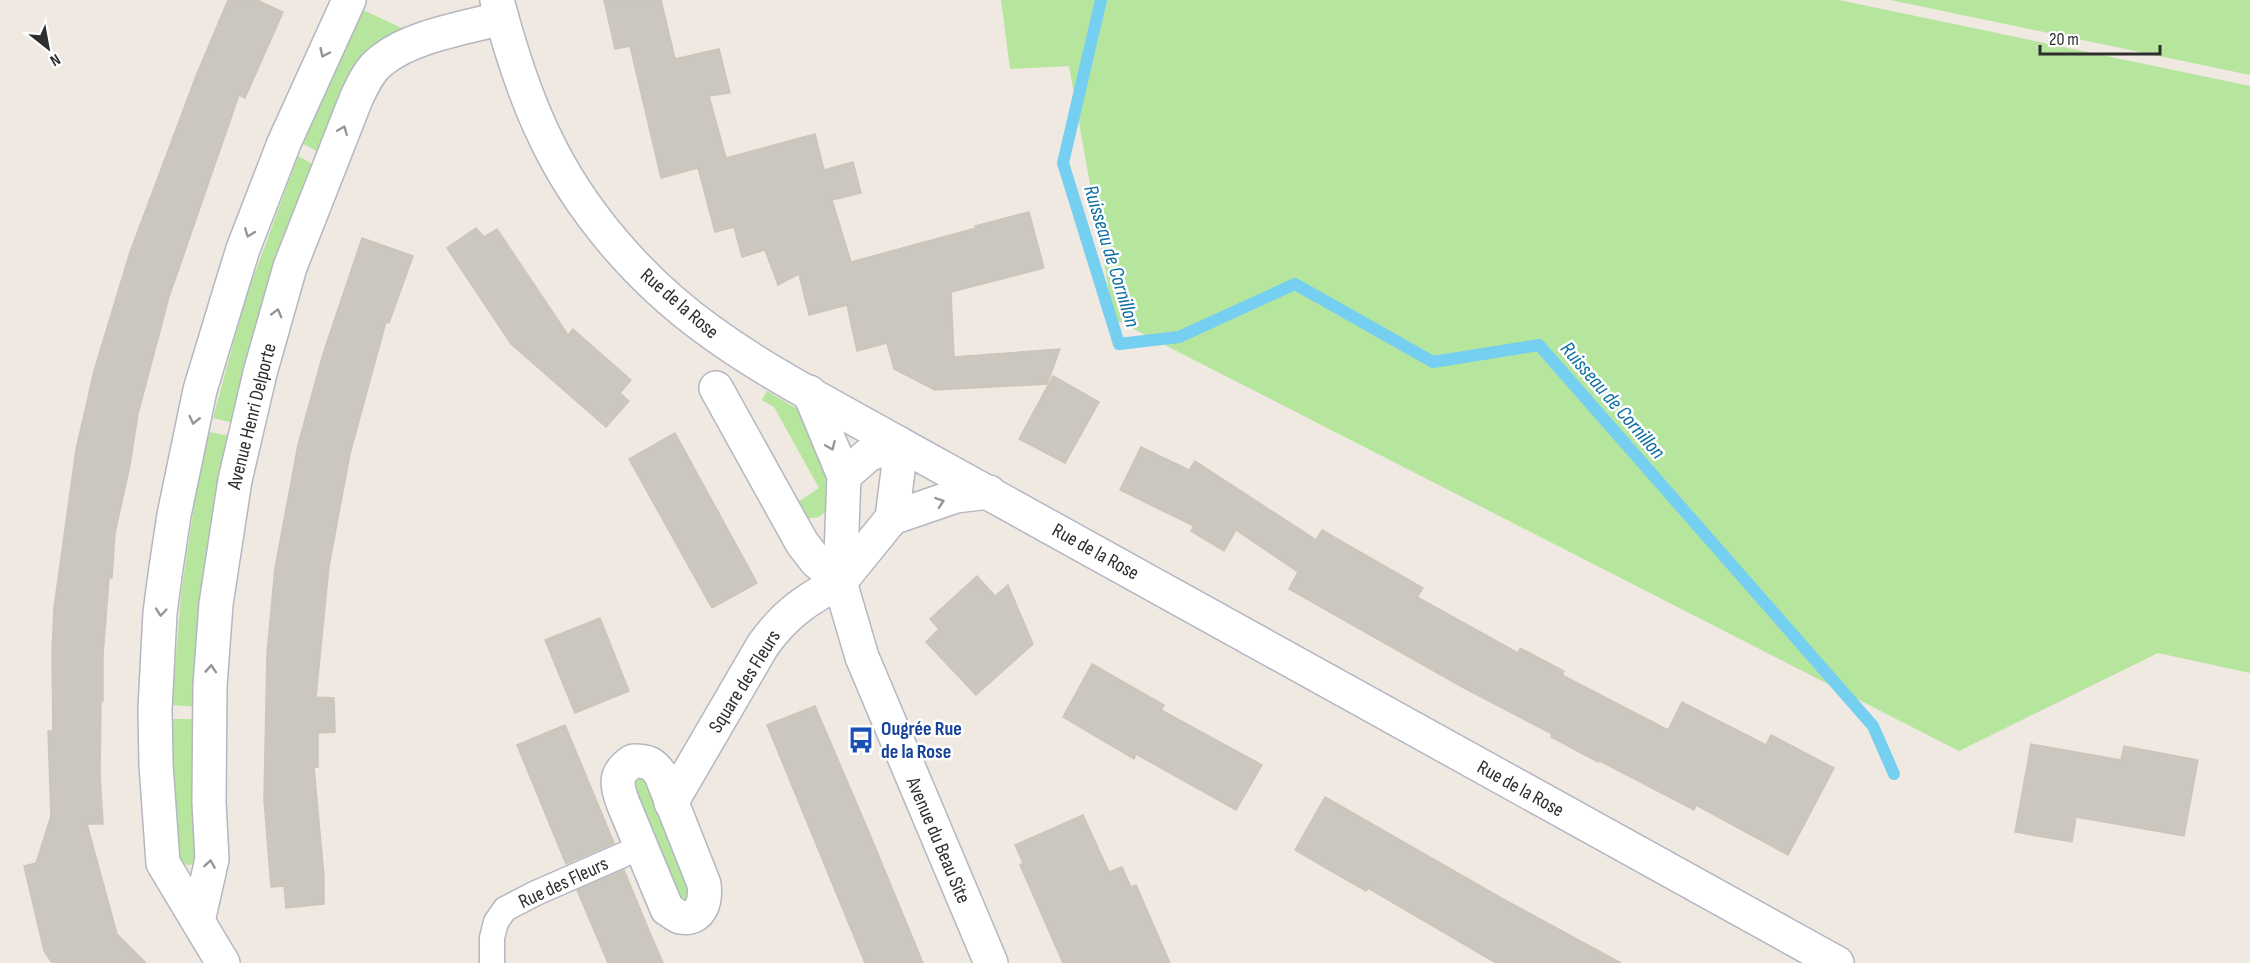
<svg xmlns="http://www.w3.org/2000/svg" width="2250" height="963" viewBox="0 0 2250 963" font-family="'Sofia Sans Condensed',sans-serif">
  <style>
    .green { fill: #b6e59e }
    .lines { fill: none; stroke-linecap: round; stroke-linejoin: round }
    .stream { stroke: #75cff0; stroke-width: 12 }
    .building { fill: #cbc7bf; stroke: #cbc5ba; stroke-width: 1.5 }
    .lane-casing { stroke: #b4b7c1; stroke-width: 27 }
    .street-casing { stroke: #b4b7c1; stroke-width: 36 }
    .secondary-casing { stroke: #b4b7c1; stroke-width: 36 }
    .lane { stroke: #fff; stroke-width: 24 }
    .street { stroke: #fff; stroke-width: 33 }
    .secondary { stroke: #fff; stroke-width: 33 }
    .oneway { stroke: #969696 }
    .labels { text-anchor: middle; stroke-width: 5; stroke-linejoin: round; paint-order: stroke }
    .street-label { font-size: 20px; fill: #2e2e2e; stroke: #fff }
    .transit-label { font-size: 20px; font-weight: bold; fill: #164399; stroke: #fff; text-anchor: start }
    .water-label { font-size: 21px; font-style: italic; fill: #0d6fa3; stroke: #fff }
  </style>
  <rect width="100%" height="100%" fill="#efe9e1"/>
  <g class="green">
    <polygon points="1001,0 1839,0 2250,86 2250,673 2158,653 1959,751 1114,319 1069,66 1010,69"/>
    <polygon points="1890,0 2250,0 2250,75"/>
    <polygon points="363,10 404,29 378,43 362,59 321,153 303,144"/>
    <polygon points="298,156 316,166 233,423 213,418 245,300"/>
    <polygon points="767,391 799,410 827,452 830,508 819,517 804,519 798,502 819,488 774,407 762,400"/>
    <polygon points="209,432 231,436 197,707 172,705 181,594 197,485"/>
    <path d="M 173,719 L 197,719 L 199,858 L 194,864 L 187,865 L 180,860 C 170,815 173,766 173,719 Z"/>
    <polygon points="642,778 647,780 695,887 691,898 685,901 678,900 631,786 635,780"/>
  </g>
  <g class="lines">
    <polyline class="stream" points="1101,0 1063,163 1119,344 1179,337 1295,284 1433,362 1539,345 1873,726 1894,774"/>
  </g>
  <g class="building">
    <polygon points="228,0 257,0 283,12 245,98 239,95 169,297 138,414 130,465 115,533 112,578 109,578 103,655 103,701 101,701 100,774 103,824 87,824 117,934 146,963 52,963 44,951 24,866 36,863 51,816 48,731 53,731 52,654 54,608 76,450 94,371 130,252 196,76"/>
    <polygon points="604,0 661,0 675,59 719,49 730,93 709,96 726,158 815,134 824,170 853,162 861,193 832,200 851,262 976,228 975,226 1029,212 1044,268 951,292 954,357 1060,349 1047,384 935,390 894,369 887,343 857,351 847,305 809,315 799,274 778,285 765,250 742,257 734,227 715,232 698,168 661,178 630,46 615,49"/>
    <polygon points="476,228 484,237 497,229 568,335 573,329 631,380 620,393 629,401 606,427 511,344 447,248"/>
    <polygon points="362,238 413,256 389,323 386,322 366,395 350,454 329,566 316,697 334,698 335,732 318,733 318,767 314,767 324,877 324,904 286,908 284,886 271,887 264,799 267,653 275,568 298,445 323,354"/>
    <polygon points="1053,376 1099,402 1065,463 1019,439"/>
    <polygon points="675,433 757,583 712,608 629,459"/>
    <polygon points="1141,447 1189,470 1195,461 1316,540 1322,530 1423,588 1417,597 1518,653 1520,648 1564,671 1562,675 1668,730 1682,702 1766,745 1771,735 1834,768 1788,855 1696,805 1694,810 1598,760 1598,762 1551,737 1552,734 1464,688 1289,589 1298,572 1236,530 1224,551 1191,531 1194,526 1120,490"/>
    <polygon points="977,576 995,596 1008,585 1033,644 976,695 926,642 939,629 930,619"/>
    <polygon points="600,618 629,691 575,713 545,640"/>
    <polygon points="1092,664 1164,705 1161,710 1262,765 1236,810 1136,754 1134,759 1063,717"/>
    <polygon points="815,706 871,837 923,963 865,963 767,725"/>
    <polygon points="565,725 614,843 566,864 517,745"/>
    <polygon points="2031,744 2121,760 2124,746 2198,760 2184,836 2076,817 2072,842 2015,832"/>
    <polygon points="1325,797 1503,899 1621,963 1496,963 1368,888 1366,891 1333,872 1295,850"/>
    <polygon points="1083,815 1109,872 1122,867 1131,887 1136,885 1170,963 1063,963 1020,865 1023,863 1015,845"/>
    <polygon points="624,870 650,933 663,963 608,963 577,890"/>
  </g>
  <g class="lines">
    <g class="lane-casing">
      <polyline id="lane" points="492,963 492,938 496,922 505,909 536,893 641,847"/>
    </g>
    <g class="street-casing">
      <g id="street">
        <path d="M 633,761 C 648,761 653,763 661,775 L 704,884 C 706,900 702,921 680,917 C 676,916 671,911 667,909 L 623,803 C 616,784 614,773 633,761 Z"/>
        <path d="M 671,803 L 763,645 C 785,614 807,599 840,582 L 816,561 L 802,543 L 716,388"/>
        <path d="M 198,921 L 212,859 L 209,802 L 210,686 L 216,604 L 235,480 L 260,373 L 290,267 L 356,99 C 362,86 369,70 381,61 C 411,36 465,28 502,18"/>
        <polyline points="223,963 163,863 156,765 155,709 160,613 166,568 174,515 200,390 230,291 243,249 284,143 349,0"/>
      </g>
    </g>
    <g class="secondary-casing">
      <g id="secondary">
        <path d="M 497,0 C 509,45 523,91 543,133 C 579,211 641,282 711,332 C 769,374 836,408 898,443 L 1837,963"/>
        <polyline points="809,392 844,476 840,582 862,657 991,963"/>
        <polyline points="844,476 868,455 898,443"/>
        <polyline points="892,518 956,496 989,492"/>
        <polyline points="840,582 892,518 899,463 898,443"/>
      </g>
    </g>
    <use href="#lane" class="lane"/>
    <use href="#street" class="street"/>
    <use href="#secondary" class="secondary"/>
  </g>
  <defs><path id="oneway-chevron" d="M-2-3.5L2.5 0L-2 3.5" fill="none" stroke-width="1.6" stroke-linecap="round" stroke-linejoin="round" transform="scale(1.5)"/></defs>
  <g class="oneway">
    <use href="#oneway-chevron" transform="translate(324 53) rotate(115)"/>
    <use href="#oneway-chevron" transform="translate(343 130) rotate(-68)"/>
    <use href="#oneway-chevron" transform="translate(249 233) rotate(111)"/>
    <use href="#oneway-chevron" transform="translate(277 313) rotate(-75)"/>
    <use href="#oneway-chevron" transform="translate(194 420) rotate(103)"/>
    <use href="#oneway-chevron" transform="translate(831 446) rotate(67)"/>
    <use href="#oneway-chevron" transform="translate(940 502) rotate(-19)"/>
    <use href="#oneway-chevron" transform="translate(161 612) rotate(95)"/>
    <use href="#oneway-chevron" transform="translate(211 669) rotate(-86)"/>
    <use href="#oneway-chevron" transform="translate(210 864) rotate(-81)"/>
  </g>
  <defs>
    <g id="bus-bare" transform="scale(2.07)"><path d="M-5-6H5V4H4V6H2V4H-2V6H-4V4H-5ZM-3.5-4V0h7V-4ZM-3.5 1.2v1.5H-2V1.2ZM2 1.2v1.5H3.5V1.2Z" fill="#1a4fb4" stroke="#fff" stroke-width="2.5" paint-order="stroke"/></g>
  </defs>
  <g fill-rule="evenodd">
    <use href="#bus-bare" x="861" y="740"/>
  </g>
  <g class="labels">
    <g class="street-label">
      <text transform="translate(680 303) rotate(41)" y="7">Rue de la Rose</text>
      <text transform="translate(251 416) rotate(-76)" y="7">Avenue Henri Delporte</text>
      <text transform="translate(1096 551) rotate(29)" y="7">Rue de la Rose</text>
      <text transform="translate(744 681) rotate(-58)" y="7">Square des Fleurs</text>
      <text transform="translate(1521 788) rotate(29)" y="7">Rue de la Rose</text>
      <text transform="translate(939 840) rotate(67)" y="7">Avenue du Beau Site</text>
      <text transform="translate(563 882) rotate(-25)" y="7">Rue des Fleurs</text>
    </g>
    <g class="transit-label">
      <text x="881" y="735">Ougrée Rue<tspan x="881" dy="23">de la Rose</tspan></text>
    </g>
    <g class="water-label">
      <text transform="translate(1112 256) rotate(73)" y="7">Ruisseau de Cornillon</text>
      <text transform="translate(1613 400) rotate(49)" y="7">Ruisseau de Cornillon</text>
    </g>
  </g>
  <g transform="translate(48 48) rotate(149)" stroke="#ffffff" stroke-width="4.5" paint-order="stroke">
  <path d="M0-4.5L10 22L0 15L-10 22Z" fill="#2e2e2e"/>
  <text y="-9" font-size="16" font-weight="bold" text-anchor="middle" fill="#2e2e2e">N</text>
  </g>
  <path d="M2040 45v9h120v-9" fill="none" stroke="#2e2e2e" stroke-width="3"/>
  <text x="2049" y="45" font-size="18" fill="#2e2e2e" stroke="#ffffff" stroke-width="4.5" paint-order="stroke">20 m</text>
</svg>
